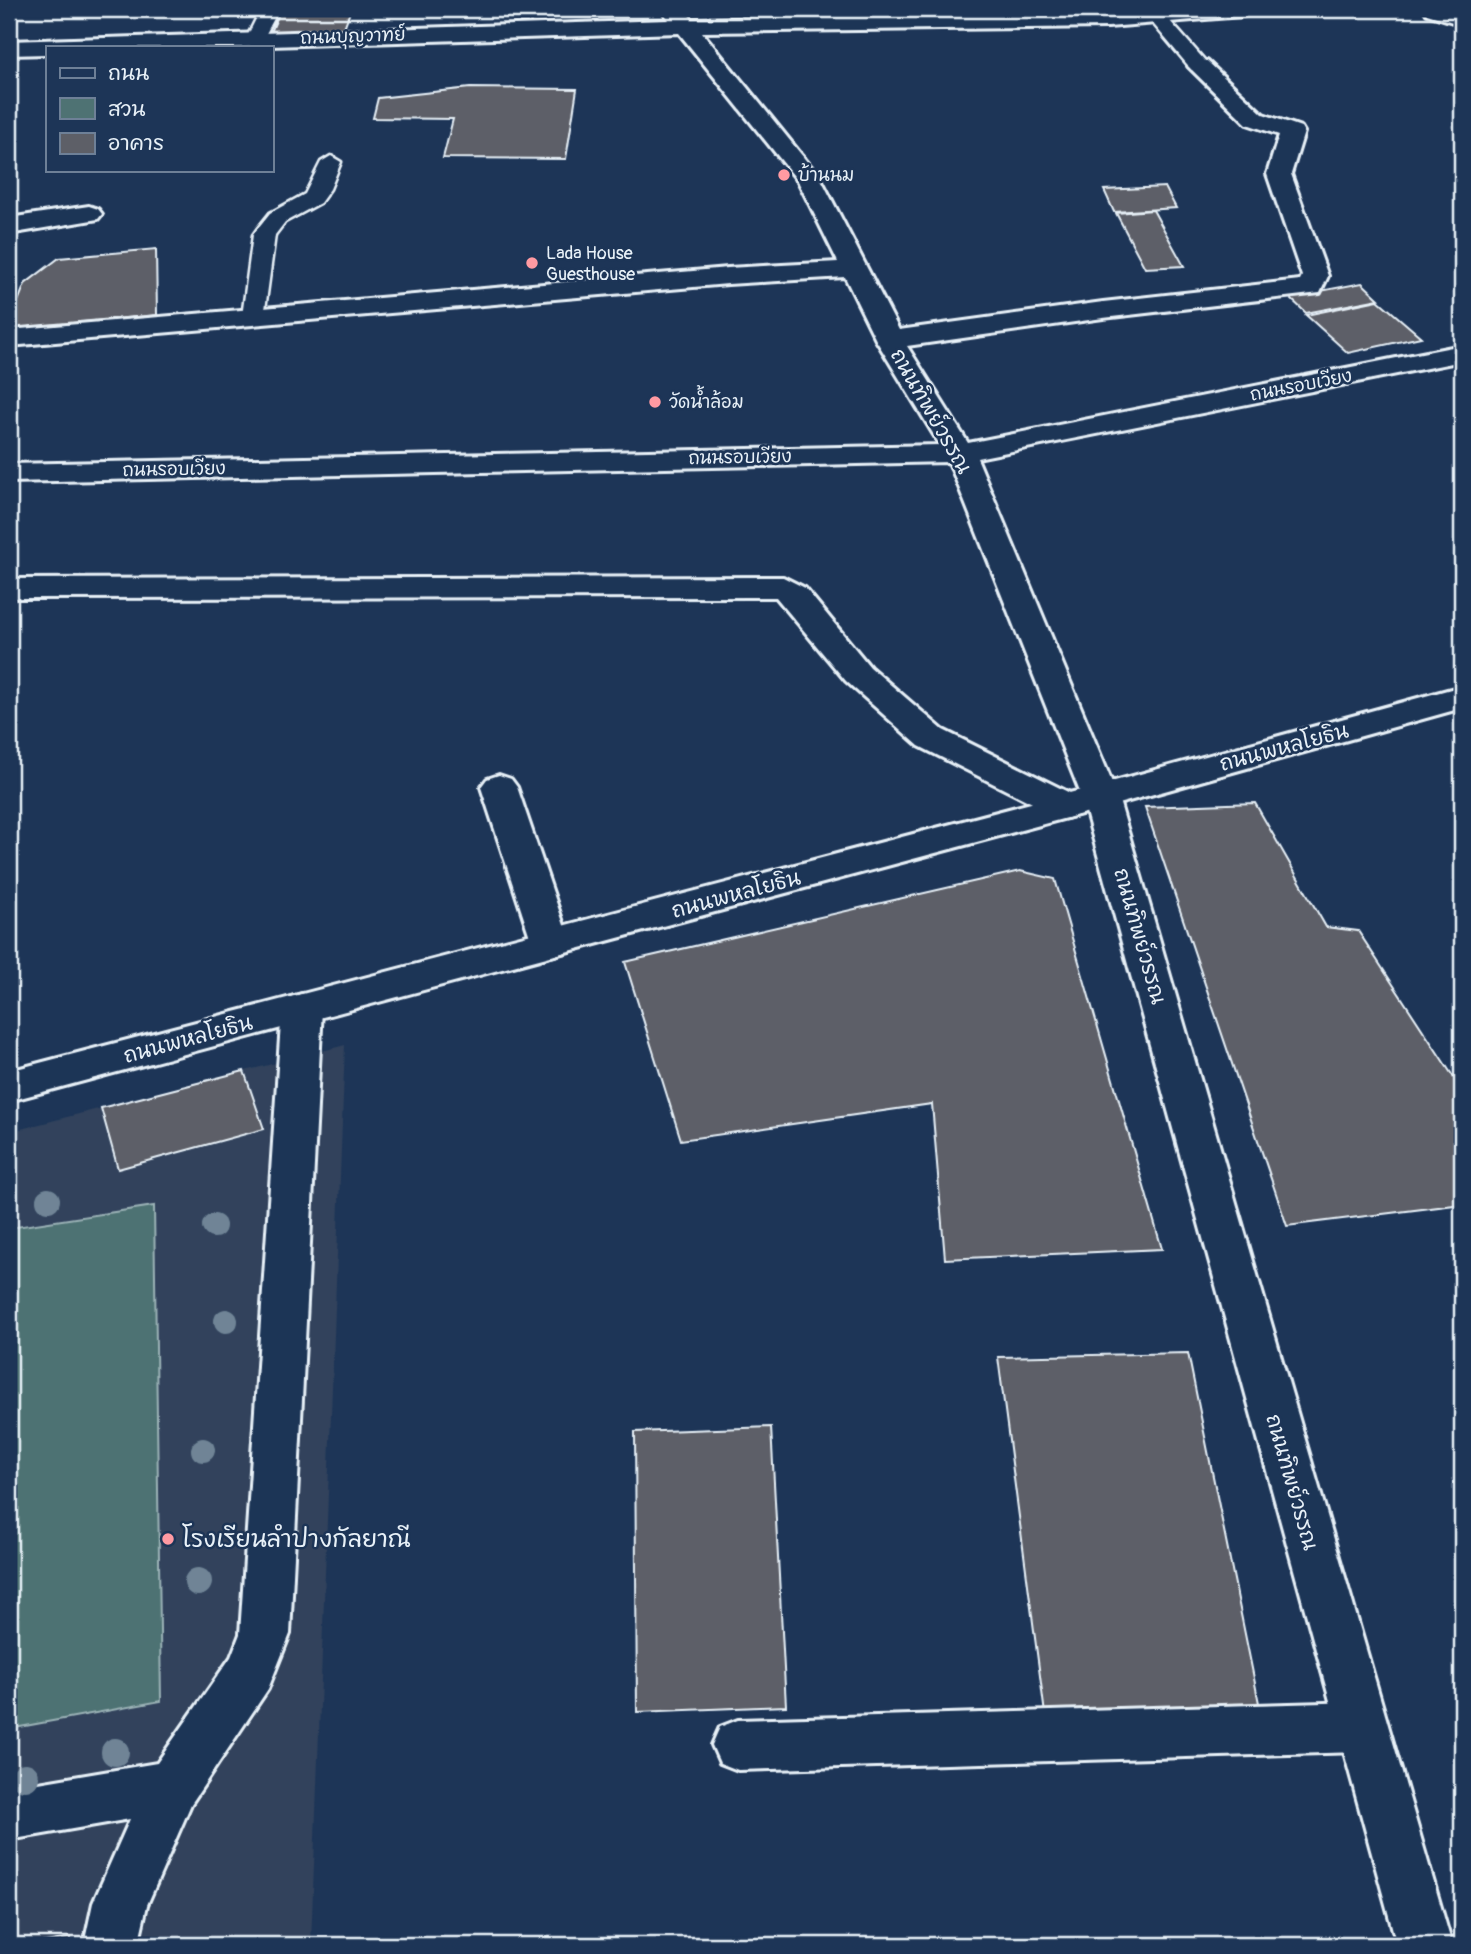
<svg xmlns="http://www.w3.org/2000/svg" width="1471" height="1954" viewBox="0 0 1471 1954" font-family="Pangolin,'Playpen Sans Thai',sans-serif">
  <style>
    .built { fill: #30425c }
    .green { fill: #4e7273; stroke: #9bb2b6; stroke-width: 2 }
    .building { fill: #5d5f67; stroke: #e8f1f8; stroke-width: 2 }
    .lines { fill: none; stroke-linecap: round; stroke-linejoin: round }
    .service-casing { stroke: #e8f1f8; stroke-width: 5 }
    .minor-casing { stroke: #e8f1f8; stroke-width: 6 }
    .tertiary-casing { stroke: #e8f1f8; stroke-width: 6 }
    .secondary-casing { stroke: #e8f1f8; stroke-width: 6 }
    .service { fill: #1d3557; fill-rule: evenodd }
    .minor { fill: #1d3557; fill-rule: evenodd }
    .tertiary { fill: #1d3557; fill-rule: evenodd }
    .secondary { fill: #1d3557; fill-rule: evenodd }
    .tree { fill: #6f8496 }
    .poi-dot { fill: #ff9aa2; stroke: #1d3557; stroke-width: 2.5 }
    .labels { text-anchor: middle; stroke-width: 5; stroke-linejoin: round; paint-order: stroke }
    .far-street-label { font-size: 18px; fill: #e8f1f8; stroke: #1d3557 }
    .far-poi-label { font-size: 18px; fill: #e8f1f8; stroke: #1d3557; text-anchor: start }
    .street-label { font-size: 21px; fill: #e8f1f8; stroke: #1d3557 }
    .near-poi-label { font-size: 24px; fill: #e8f1f8; stroke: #1d3557; text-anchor: start }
  </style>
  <rect width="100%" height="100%" fill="#1d3557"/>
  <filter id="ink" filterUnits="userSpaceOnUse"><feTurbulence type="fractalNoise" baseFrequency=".0143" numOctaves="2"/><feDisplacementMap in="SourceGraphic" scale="14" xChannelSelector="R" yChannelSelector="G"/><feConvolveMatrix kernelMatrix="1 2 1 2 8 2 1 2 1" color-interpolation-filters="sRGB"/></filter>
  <g filter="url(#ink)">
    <polygon class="built" points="345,1045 311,1945 9,1945 9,1132"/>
    <polygon class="green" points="154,1206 161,1701 9,1729 9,1228"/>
    <g class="building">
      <polygon points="281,9 351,9 342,33 271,32"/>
      <polygon points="470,88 577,89 566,159 443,158 453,119 373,118 378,98"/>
      <polygon points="1165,187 1176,208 1114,212 1104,190"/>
      <polygon points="1153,210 1184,266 1145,268 1116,213"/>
      <polygon points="156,249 157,315 9,329 9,317 13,314 25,284 59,258"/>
      <polygon points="1362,283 1379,299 1306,313 1289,297"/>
      <polygon points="1378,300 1421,337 1348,353 1306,315"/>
      <polygon points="1255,803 1326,927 1358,931 1462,1090 1462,1204 1287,1226 1145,807"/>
      <polygon points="1020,871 1055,879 1162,1249 945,1259 932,1104 681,1140 625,962"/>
      <polygon points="244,1071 264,1129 118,1169 101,1108"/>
      <polygon points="1188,1353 1260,1708 1045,1714 998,1357"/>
      <polygon points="771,1427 786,1706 637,1712 635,1432"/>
      <polygon points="70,1938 70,1945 27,1945"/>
    </g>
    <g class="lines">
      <g class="service-casing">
        <g id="service">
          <polygon points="261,9 279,9 261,43 249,43 246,39"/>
          <polygon points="1156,11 1162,12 1206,62 1208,66 1206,70 1192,70 1150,20 1147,16 1150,12"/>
          <polygon points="331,156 341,162 330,189 320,203 285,222 275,235 264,317 253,324 245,322 242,317 253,235 258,228 270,213 305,194 321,162"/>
        </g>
      </g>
      <g class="minor-casing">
        <g id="minor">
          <polygon points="667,9 683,9 692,19 1253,9 1250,14 1242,16 1108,27 702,32 821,179 899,330 1103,302 1300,280 1302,276 1267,174 1279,135 1247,124 1188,66 1191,61 1207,61 1263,114 1301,127 1304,132 1291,174 1328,276 1320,293 1103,318 907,346 968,443 1462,345 1462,361 977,458 1118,797 1113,805 1100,809 1087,805 1082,797 949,462 9,482 9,464 940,445 876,340 845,277 728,284 9,346 9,330 728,268 838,262 798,181 679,33 240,47 47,47 47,54 9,55 9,41 669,20 664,13"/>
          <polygon points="1424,9 1462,11 1462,25 1427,14"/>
          <polygon points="89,206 98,209 102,214 98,219 9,234 9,218"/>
          <polygon points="783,577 805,588 870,667 943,730 1080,798 1085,806 1080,814 1067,818 1054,814 919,746 846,681 776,597 9,598 9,579"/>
          <polygon points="499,775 511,779 517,787 570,943 564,952 551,956 538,952 532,943 481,787 487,779"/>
          <polygon points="302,994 316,998 322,1008 290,1634 268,1689 191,1804 147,1905 138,1945 84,1945 93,1903 130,1819 9,1840 9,1788 157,1763 231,1657 240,1634 282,1008 288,998"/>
          <polygon points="1361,1702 1379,1710 1387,1727 1379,1744 1361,1752 738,1770 720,1763 712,1745 720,1727 738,1720"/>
        </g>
      </g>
      <g class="tertiary-casing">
        <polygon id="tertiary" points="1100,785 1113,789 1118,797 1452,1945 1397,1945 1082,797 1087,789"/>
      </g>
      <g class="secondary-casing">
        <polygon id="secondary" points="1462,686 1462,708 1100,809 9,1101 9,1071 1100,785"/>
      </g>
      <use href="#service" class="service"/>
      <use href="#minor" class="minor"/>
      <use href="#tertiary" class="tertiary"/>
      <use href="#secondary" class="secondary"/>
    </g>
    <g class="tree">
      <circle cx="48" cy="1200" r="12"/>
      <circle cx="214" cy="1226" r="12"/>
      <circle cx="226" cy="1321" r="12"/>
      <circle cx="203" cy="1450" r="12"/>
      <circle cx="198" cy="1582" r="14"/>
      <circle cx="115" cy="1752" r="14"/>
      <circle cx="25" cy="1777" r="14"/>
    </g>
  </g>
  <g class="poi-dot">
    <circle cx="784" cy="175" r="7"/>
    <circle cx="532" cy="263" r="7"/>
    <circle cx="655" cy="402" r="7"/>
    <circle cx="168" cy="1539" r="7"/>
  </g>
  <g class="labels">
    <g class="far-street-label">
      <text transform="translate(353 36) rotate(-2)" y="6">ถนนบุญวาทย์</text>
      <text transform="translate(1301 385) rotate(-11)" y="6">ถนนรอบเวียง</text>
      <text transform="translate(740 457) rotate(-1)" y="6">ถนนรอบเวียง</text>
      <text transform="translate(174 469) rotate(-1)" y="6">ถนนรอบเวียง</text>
    </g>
    <g class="far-poi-label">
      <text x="798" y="181">บ้านนม</text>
      <text x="546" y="259">Lada House<tspan x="546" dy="21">Guesthouse</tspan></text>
      <text x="669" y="408">วัดน้ำล้อม</text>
    </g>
    <g class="street-label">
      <text transform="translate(931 411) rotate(60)" y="7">ถนนทิพย์วรรณ</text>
      <text transform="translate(1284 747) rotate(-15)" y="7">ถนนพหลโยธิน</text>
      <text transform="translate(736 894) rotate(-15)" y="7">ถนนพหลโยธิน</text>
      <text transform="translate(1140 936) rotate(74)" y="7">ถนนทิพย์วรรณ</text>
      <text transform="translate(188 1039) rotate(-15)" y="7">ถนนพหลโยธิน</text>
      <text transform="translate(1292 1482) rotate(74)" y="7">ถนนทิพย์วรรณ</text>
    </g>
    <g class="near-poi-label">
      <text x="182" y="1547">โรงเรียนลำปางกัลยาณี</text>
    </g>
  </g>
  <rect width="1471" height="1954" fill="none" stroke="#1d3557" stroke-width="35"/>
  <rect x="18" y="18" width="1436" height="1919" fill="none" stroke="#e8f1f8" stroke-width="2.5" filter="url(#ink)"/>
  <rect x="46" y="46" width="228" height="126" fill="#1d3557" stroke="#6e8097" stroke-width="2"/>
  <rect x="60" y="68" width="35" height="10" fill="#1d3557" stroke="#6e8097" stroke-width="2"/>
  <text x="108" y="80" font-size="21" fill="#e8f1f8">ถนน</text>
  <rect x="60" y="98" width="35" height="21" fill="#4e7273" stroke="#6e8097" stroke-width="2"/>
  <text x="108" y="116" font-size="21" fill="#e8f1f8">สวน</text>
  <rect x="60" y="133" width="35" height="21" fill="#5d5f67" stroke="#6e8097" stroke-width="2"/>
  <text x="108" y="150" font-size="21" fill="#e8f1f8">อาคาร</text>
</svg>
